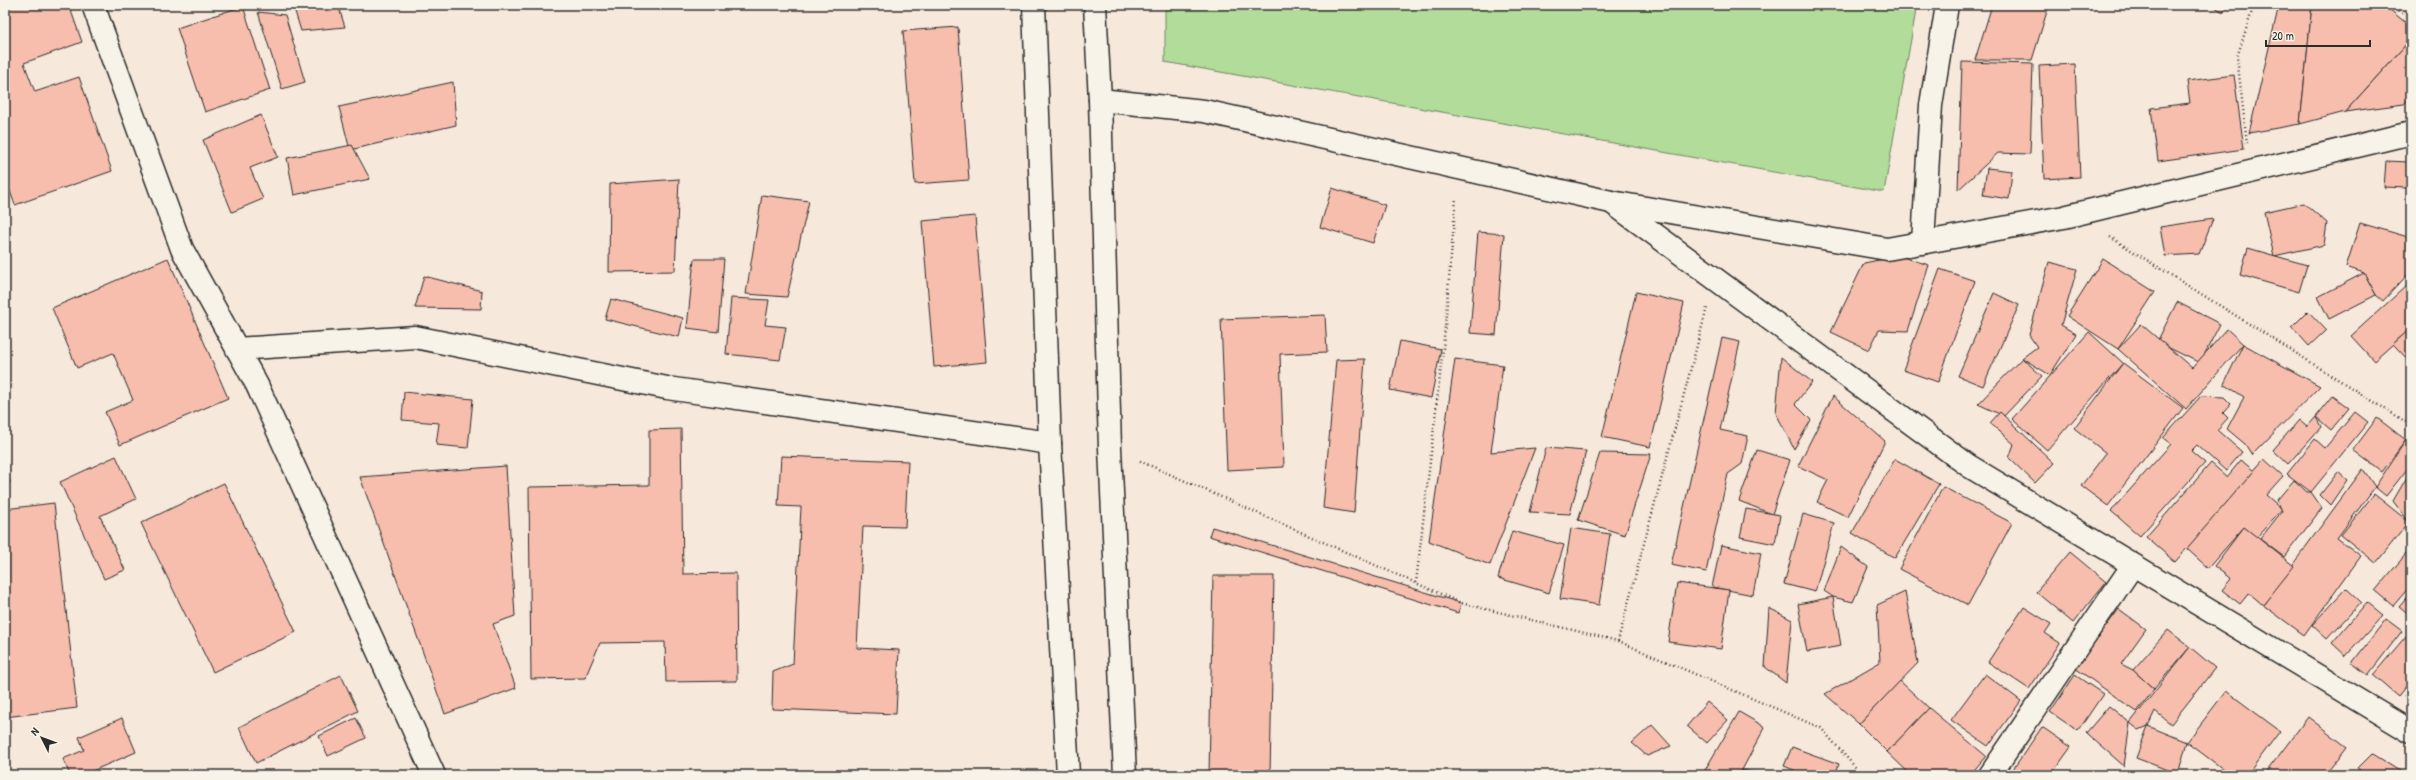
<svg xmlns="http://www.w3.org/2000/svg" width="2416" height="780" viewBox="0 0 2416 780" font-family="'Patrick Hand',sans-serif">
  <style>
    .green { fill: #b2dc9a; stroke: #6e8462 }
    .building { fill: #f7bead; stroke: #2b2b2b }
    .lines { fill: none; stroke-linecap: round; stroke-linejoin: round }
    .minor-casing { stroke: #2b2b2b; stroke-width: 25 }
    .tertiary-casing { stroke: #2b2b2b; stroke-width: 25 }
    .trunk-casing { stroke: #2b2b2b; stroke-width: 25 }
    .path { stroke: #2b2b2b; stroke-width: 2.5; stroke-dasharray: 1 3; stroke-linecap: butt }
    .minor { stroke: #f7f3e8; stroke-width: 22 }
    .tertiary { stroke: #f7f3e8; stroke-width: 22 }
    .trunk { stroke: #f7f3e8; stroke-width: 22 }
  </style>
  <rect width="100%" height="100%" fill="#f7e8dc"/>
  <filter id="ink" filterUnits="userSpaceOnUse"><feTurbulence type="fractalNoise" baseFrequency=".025" numOctaves="2"/><feDisplacementMap in="SourceGraphic" scale="8" xChannelSelector="R" yChannelSelector="G"/><feConvolveMatrix kernelMatrix="1 2 1 2 8 2 1 2 1" color-interpolation-filters="sRGB"/></filter>
  <g filter="url(#ink)">
    <polygon class="green" points="1165,5 1917,5 1884,192 1165,62"/>
    <g class="building">
      <polygon points="5,5 69,5 82,42 24,63 35,92 79,77 112,171 15,205 5,177"/>
      <polygon points="293,5 338,5 345,27 301,31"/>
      <polygon points="1992,5 2049,5 2032,60 1975,60"/>
      <polygon points="2212,5 2227,5 2223,12"/>
      <polygon points="2279,5 2312,5 2300,124 2249,133"/>
      <polygon points="2312,5 2384,5 2411,27 2411,39 2345,112 2300,124"/>
      <polygon points="243,6 270,90 205,112 177,28"/>
      <polygon points="258,12 285,15 305,82 282,89"/>
      <polygon points="958,27 969,180 915,184 903,31"/>
      <polygon points="2411,39 2411,96 2404,104 2345,112"/>
      <polygon points="1962,62 2033,64 2030,154 1998,153 1958,190"/>
      <polygon points="2075,64 2080,177 2044,179 2039,66"/>
      <polygon points="2234,75 2244,149 2158,161 2151,108 2190,103 2187,81"/>
      <polygon points="453,82 456,125 350,150 339,107"/>
      <polygon points="261,115 278,157 250,168 263,199 232,212 203,140"/>
      <polygon points="352,145 370,179 294,195 287,158"/>
      <polygon points="2386,161 2409,162 2407,188 2384,187"/>
      <polygon points="1987,168 2012,171 2009,199 1983,195"/>
      <polygon points="679,179 675,271 609,272 610,184"/>
      <polygon points="1332,188 1385,205 1373,243 1320,227"/>
      <polygon points="762,195 809,201 787,297 746,294"/>
      <polygon points="2304,203 2327,223 2324,245 2274,256 2264,212"/>
      <polygon points="975,216 987,362 934,367 922,221"/>
      <polygon points="2213,219 2199,254 2165,256 2160,227"/>
      <polygon points="2360,223 2408,237 2411,244 2411,271 2383,301 2376,295 2364,273 2346,267"/>
      <polygon points="1478,232 1504,234 1496,335 1470,333"/>
      <polygon points="2248,248 2307,265 2299,292 2240,275"/>
      <polygon points="1899,256 1929,265 1908,331 1879,330 1869,350 1831,332 1864,263"/>
      <polygon points="168,258 228,398 120,445 105,412 133,400 113,353 77,368 52,308"/>
      <polygon points="694,259 724,259 718,332 687,328"/>
      <polygon points="2103,259 2155,292 2118,349 2067,316"/>
      <polygon points="2049,262 2077,269 2061,325 2076,334 2050,375 2022,358 2037,347 2029,335"/>
      <polygon points="1940,269 1975,281 1938,382 1903,370"/>
      <polygon points="2364,273 2376,295 2329,319 2318,297"/>
      <polygon points="424,276 482,291 481,309 415,308"/>
      <polygon points="2405,287 2411,290 2411,328 2374,361 2351,336"/>
      <polygon points="1636,292 1684,303 1650,447 1602,437"/>
      <polygon points="1994,293 2019,305 1983,386 1958,376"/>
      <polygon points="731,298 769,300 765,325 786,327 780,360 726,354"/>
      <polygon points="611,299 683,318 679,337 605,319"/>
      <polygon points="2177,302 2220,324 2200,363 2157,342"/>
      <polygon points="2308,311 2326,330 2309,346 2292,327"/>
      <polygon points="1325,315 1327,352 1280,354 1284,467 1227,470 1221,319"/>
      <polygon points="2141,324 2192,368 2227,329 2243,344 2186,409 2118,349"/>
      <polygon points="2411,328 2411,363 2393,344"/>
      <polygon points="2089,332 2123,363 2047,450 2012,419"/>
      <polygon points="1722,338 1740,342 1720,430 1748,436 1742,464 1728,474 1706,572 1671,565"/>
      <polygon points="1400,341 1441,349 1431,398 1390,390"/>
      <polygon points="2243,344 2320,386 2252,455 2245,444 2227,429 2244,397 2224,384"/>
      <polygon points="1781,357 1812,382 1795,404 1811,420 1794,449 1776,413"/>
      <polygon points="2022,358 2042,376 2004,416 1978,404"/>
      <polygon points="1365,359 1354,513 1323,508 1336,360"/>
      <polygon points="1455,359 1503,365 1491,452 1535,448 1490,565 1429,541"/>
      <polygon points="2123,363 2183,408 2108,506 2081,486 2106,453 2074,428"/>
      <polygon points="404,392 473,399 468,448 436,445 439,423 402,420"/>
      <polygon points="1833,396 1885,441 1848,517 1817,502 1828,480 1798,466"/>
      <polygon points="2201,396 2224,397 2231,404 2223,413 2228,418 2217,430 2242,452 2226,471 2197,445 2191,451 2205,463 2140,536 2111,511 2171,444 2163,438"/>
      <polygon points="2333,396 2349,408 2331,430 2316,417"/>
      <polygon points="2000,412 2054,463 2035,483 2009,458 2014,444 1990,423"/>
      <polygon points="2355,412 2368,422 2311,492 2287,474 2315,439 2325,448"/>
      <polygon points="2316,417 2321,427 2288,464 2273,450 2299,420 2307,427"/>
      <polygon points="2377,418 2406,440 2382,472 2353,450"/>
      <polygon points="681,429 683,574 736,573 737,681 666,682 665,642 600,643 585,678 531,679 529,487 649,485 649,430"/>
      <polygon points="2406,440 2411,442 2411,464 2386,496 2375,487"/>
      <polygon points="1546,448 1586,451 1570,514 1530,512"/>
      <polygon points="1757,450 1790,460 1772,514 1739,501"/>
      <polygon points="1600,453 1651,454 1625,535 1578,520"/>
      <polygon points="116,456 136,499 100,516 125,570 104,579 60,482"/>
      <polygon points="781,456 908,461 905,527 863,526 857,648 899,650 896,714 772,709 773,672 793,664 801,507 778,506"/>
      <polygon points="1895,459 1939,484 1895,558 1852,533"/>
      <polygon points="2264,459 2283,476 2266,495 2282,509 2256,538 2244,527 2208,568 2186,548"/>
      <polygon points="2241,460 2254,471 2175,562 2146,537 2211,463 2227,477"/>
      <polygon points="5,462 10,483 5,484"/>
      <polygon points="506,466 515,616 493,624 516,688 445,714 360,477"/>
      <polygon points="2363,469 2375,487 2337,538 2361,556 2304,635 2263,605"/>
      <polygon points="2411,470 2411,522 2409,522 2393,501"/>
      <polygon points="2338,472 2347,480 2330,505 2320,495"/>
      <polygon points="2294,480 2307,492 2311,492 2322,508 2284,557 2260,539 2282,511 2277,500"/>
      <polygon points="224,483 296,632 213,672 141,523"/>
      <polygon points="1943,487 2012,523 1968,605 1899,569"/>
      <polygon points="2374,494 2409,522 2376,563 2341,535"/>
      <polygon points="54,503 77,708 5,717 5,509"/>
      <polygon points="1746,509 1780,515 1775,544 1740,537"/>
      <polygon points="1803,514 1834,523 1815,592 1784,584"/>
      <polygon points="1212,527 1461,603 1458,613 1209,536"/>
      <polygon points="2244,527 2294,566 2263,605 2249,593 2240,604 2222,590 2231,579 2214,566"/>
      <polygon points="1571,528 1610,534 1599,605 1560,599"/>
      <polygon points="1512,531 1564,545 1549,593 1498,578"/>
      <polygon points="1721,545 1761,553 1753,595 1712,587"/>
      <polygon points="1841,547 1868,567 1853,602 1833,597 1824,591"/>
      <polygon points="2411,548 2411,585 2393,606 2375,591"/>
      <polygon points="2070,552 2106,582 2073,623 2036,592"/>
      <polygon points="1213,576 1274,576 1270,775 1209,775"/>
      <polygon points="1677,583 1729,590 1721,649 1668,642"/>
      <polygon points="2346,588 2361,602 2327,639 2312,625"/>
      <polygon points="1905,592 1918,663 1859,724 1825,694 1880,662 1877,605"/>
      <polygon points="2411,592 2411,616 2399,606"/>
      <polygon points="1833,597 1841,646 1807,652 1798,604"/>
      <polygon points="2367,602 2383,615 2346,656 2332,643"/>
      <polygon points="2024,607 2051,624 2045,633 2060,643 2029,689 1988,662"/>
      <polygon points="1769,608 1792,620 1786,683 1765,667"/>
      <polygon points="2119,609 2146,629 2121,664 2133,670 2154,689 2137,712 2075,668"/>
      <polygon points="2386,619 2402,631 2368,675 2352,663"/>
      <polygon points="2168,630 2190,647 2154,689 2133,670"/>
      <polygon points="2406,636 2411,640 2411,680 2398,696 2373,675"/>
      <polygon points="2190,647 2215,668 2171,724 2155,711 2148,726 2139,730 2130,723"/>
      <polygon points="1985,674 2021,701 1988,746 1951,720"/>
      <polygon points="341,675 358,711 256,763 239,727"/>
      <polygon points="2075,675 2103,694 2078,731 2050,712"/>
      <polygon points="1900,681 1929,708 1887,752 1859,724"/>
      <polygon points="2411,687 2411,701 2404,697"/>
      <polygon points="2226,691 2280,731 2247,775 2231,775 2187,742"/>
      <polygon points="1707,702 1728,720 1707,743 1687,726"/>
      <polygon points="2109,706 2130,723 2124,766 2086,733"/>
      <polygon points="1929,708 1986,756 1970,775 1911,775 1887,752"/>
      <polygon points="1739,712 1765,727 1742,770 1738,775 1702,775"/>
      <polygon points="2308,717 2347,747 2325,775 2264,775"/>
      <polygon points="122,718 136,752 83,775 70,775 63,759 84,750 79,737"/>
      <polygon points="356,718 366,738 328,756 319,736"/>
      <polygon points="1652,725 1671,746 1647,756 1632,743"/>
      <polygon points="2148,726 2187,742 2178,774 2136,758"/>
      <polygon points="2042,727 2071,747 2051,775 2009,775"/>
      <polygon points="1792,747 1839,764 1835,775 1806,775 1784,766"/>
      <polygon points="2372,754 2406,775 2365,775 2358,768"/>
      <polygon points="1742,770 1767,775 1740,775"/>
    </g>
    <g class="lines">
      <g class="minor-casing">
        <g id="minor">
          <polyline points="93,5 182,249 257,385 434,775"/>
          <polyline points="1611,202 1887,249 2064,217 2411,133"/>
          <polyline points="1923,243 1931,105 1947,5"/>
          <polyline points="237,349 415,337 667,388 1050,443"/>
          <polyline points="1990,775 2133,565"/>
        </g>
      </g>
      <g class="tertiary-casing">
        <polyline id="tertiary" points="1100,100 1204,111 1611,202 1969,466 2411,732"/>
      </g>
      <g class="trunk-casing">
        <g id="trunk">
          <polyline points="1034,5 1050,443 1068,775"/>
          <polyline points="1095,5 1100,100 1110,448 1125,775"/>
        </g>
      </g>
      <g class="path">
        <polyline points="2393,5 2411,21"/>
        <polyline points="2247,143 2237,57 2254,5"/>
        <polyline points="2110,237 2411,425"/>
        <polyline points="1140,461 1461,603 1618,641 1707,308"/>
        <polyline points="1416,583 1443,349 1456,198"/>
        <polyline points="1618,641 1821,728 1862,775"/>
        <polyline points="2410,775 2411,774"/>
      </g>
      <use href="#minor" class="minor"/>
      <use href="#tertiary" class="tertiary"/>
      <use href="#trunk" class="trunk"/>
    </g>
  </g>
  <rect width="2416" height="780" fill="none" stroke="#f7f3e8" stroke-width="20"/>
  <rect x="10" y="10" width="2396" height="760" fill="none" stroke="#2b2b2b" stroke-width="1.5" filter="url(#ink)"/>
  <g transform="translate(42 738) rotate(312)" stroke="#f7f3e8" stroke-width="3" paint-order="stroke">
  <path d="M0-3L7 15L0 10L-7 15Z" fill="#2b2b2b"/>
  <text y="-6" font-size="11" font-weight="bold" text-anchor="middle" fill="#2b2b2b">N</text>
  </g>
  <path d="M2266 40v6h104v-6" fill="none" stroke="#2b2b2b" stroke-width="2"/>
  <text x="2272" y="40" font-size="12" fill="#2b2b2b" stroke="#f7f3e8" stroke-width="3" paint-order="stroke">20 m</text>
</svg>
